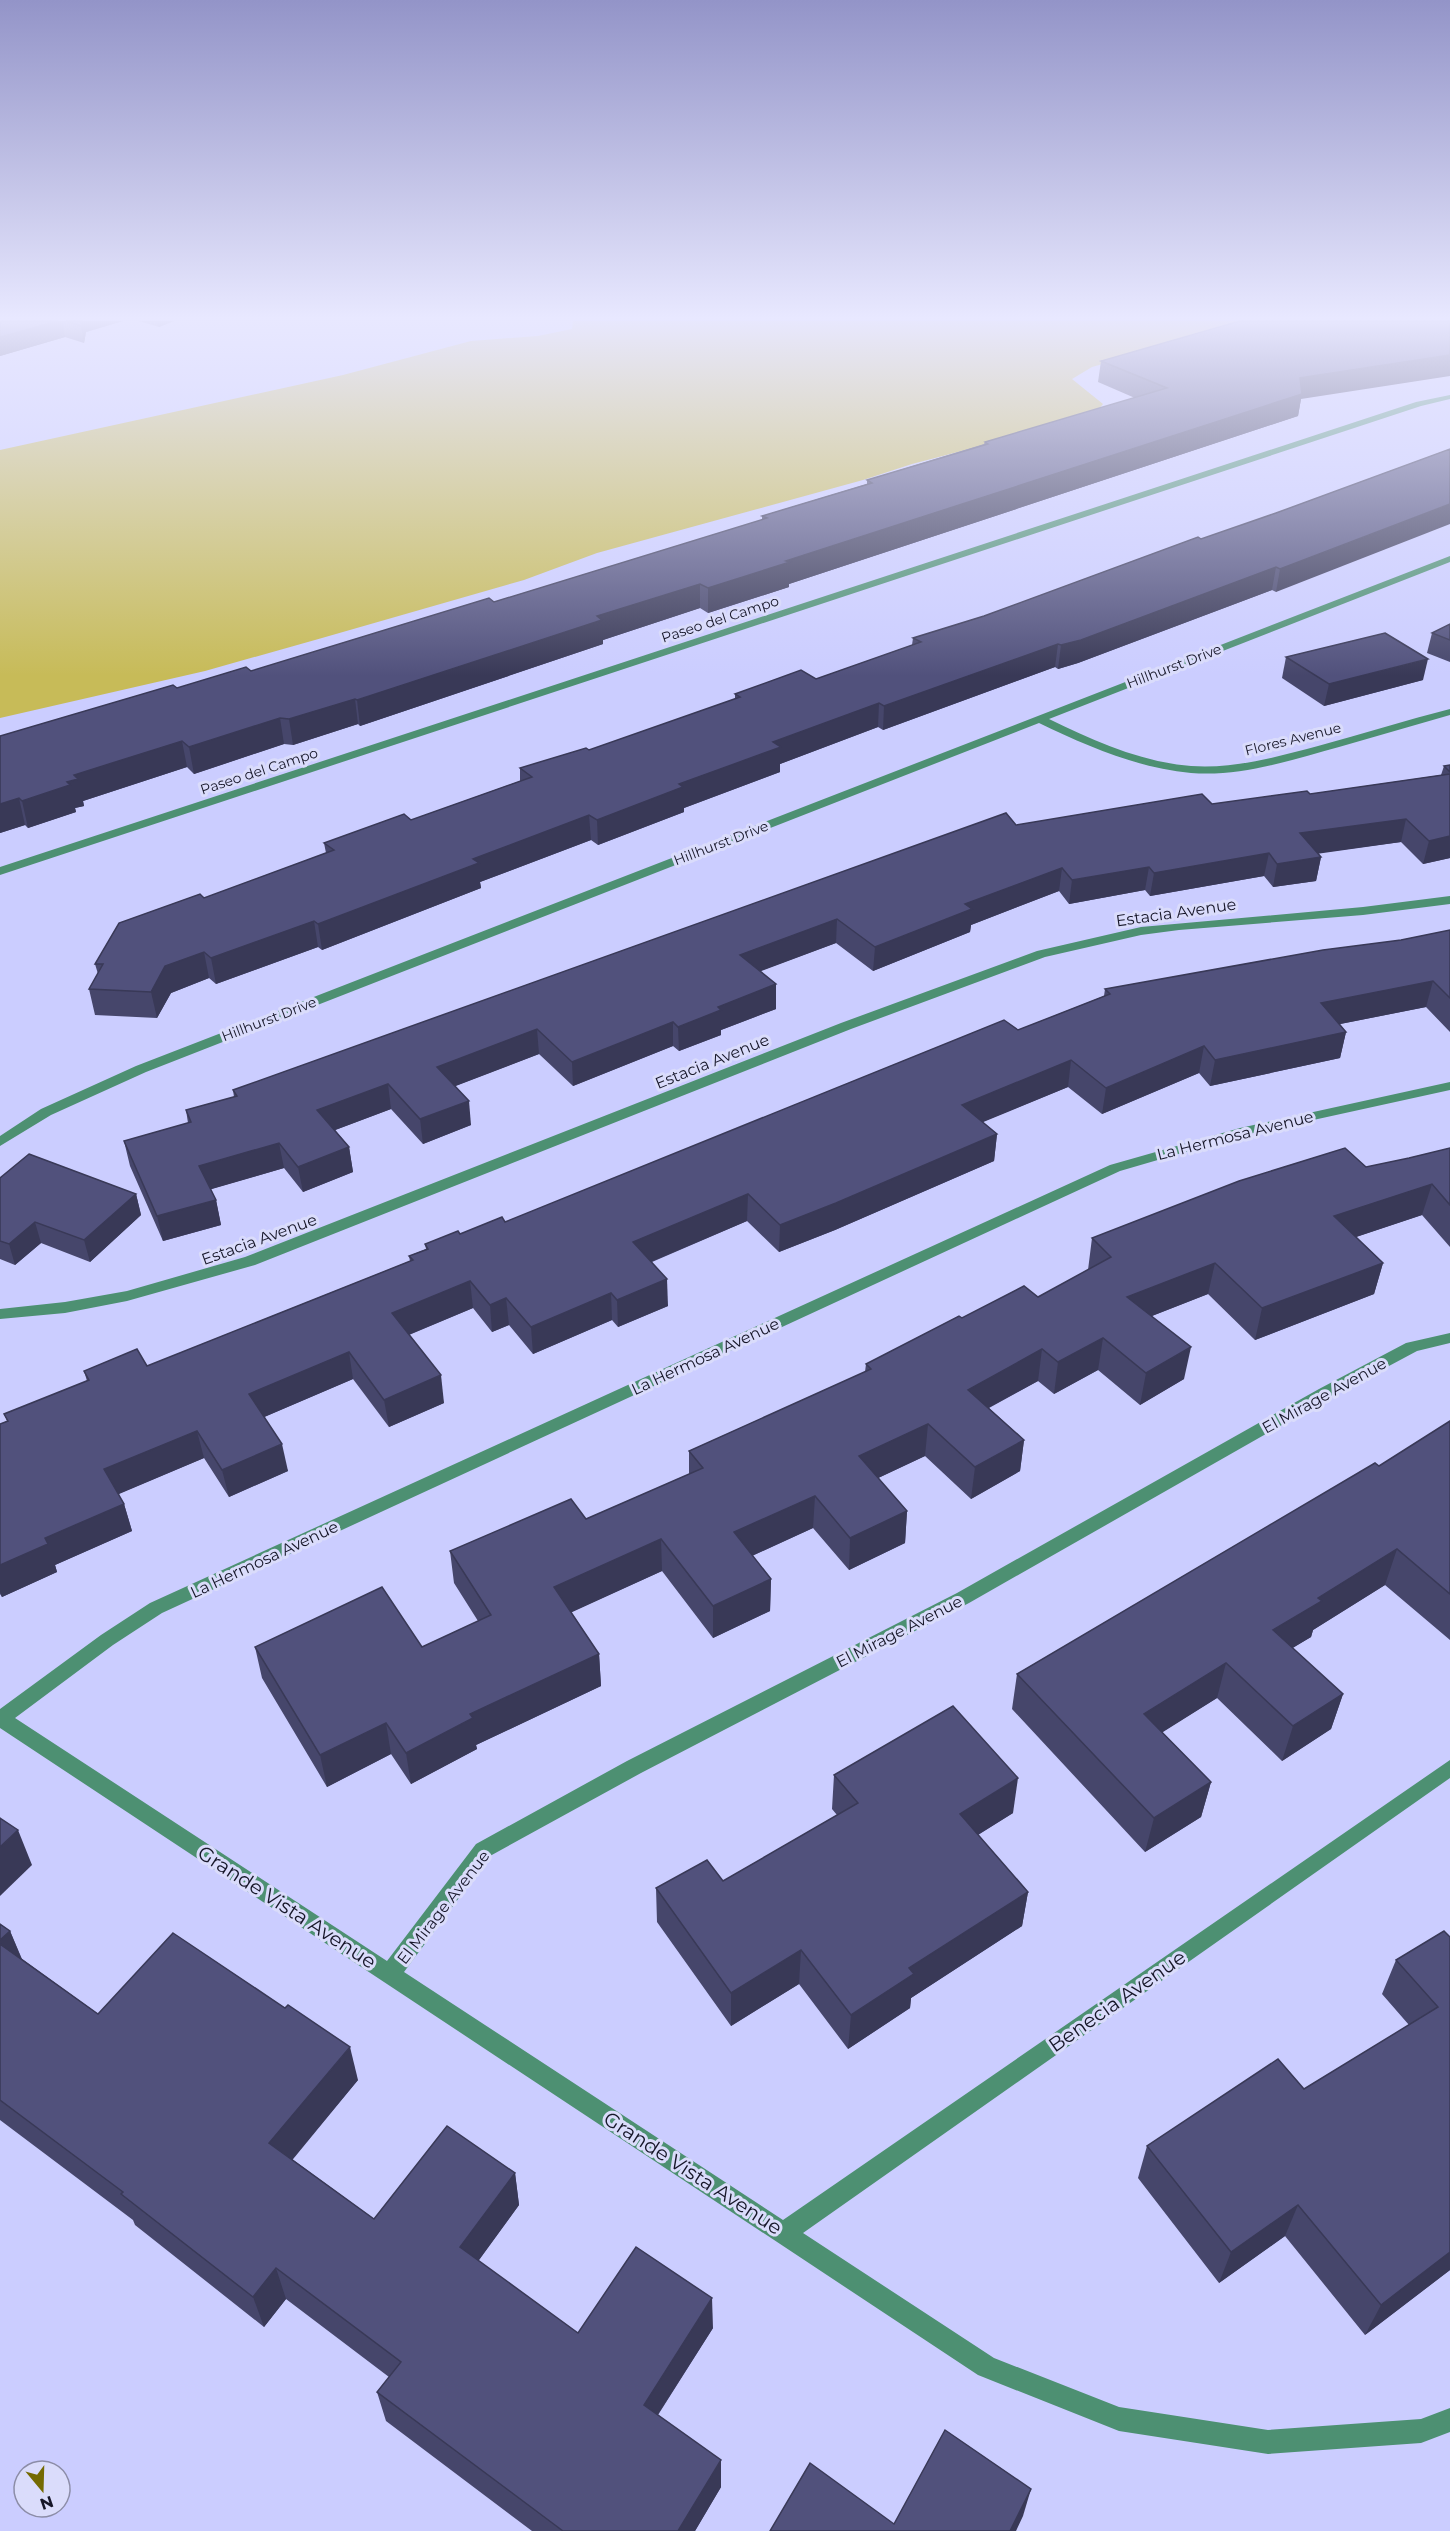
<svg xmlns="http://www.w3.org/2000/svg" width="1450" height="2531" viewBox="0 0 1450 2531" font-family="Montserrat,sans-serif">
  <style>
    .green { fill: #c7bb58 }
    .lines { fill: none; stroke-linecap: round; stroke-linejoin: round }
    .minor { fill: #4d9072; fill-rule: evenodd }
    .wall { fill: #46466b }
    .shaded-wall { fill: #393957 }
    .building { fill: #51517c; stroke: #393957; stroke-width: 1.5 }
    .labels { text-anchor: middle; stroke-width: 6; stroke-linejoin: round; paint-order: stroke }
    .far-street-label { font-size: 14px; fill: #161628; stroke: #dadcfb }
    .street-label { font-size: 16px; fill: #161628; stroke: #dadcfb }
    .near-street-label { font-size: 20px; fill: #161628; stroke: #dadcfb }
  </style>
  <rect width="100%" height="100%" fill="#cbcdff"/>
  <!-- green -->
  <path class="green" d="M573,321H1255L1092,367L1072,379L1103,404L1092,417L912,464L863,480L597,553L524,580L322,638L205,671L0,718V450L343,375L471,341L538,336L572,329Z"/>
  <g class="lines">
    <!-- minor -->
    <g class="minor">
      <path d="M1450,395V399L1421,406L0,875V867L1416,402Z"/>
      <path d="M1450,556V562L1049,719C1094,741 1141,762 1191,766C1235,769 1276,757 1318,746C1362,734 1406,720 1450,709V715C1413,726 1376,736 1339,747C1291,760 1242,777 1191,773C1137,768 1087,746 1039,723L146,1072L51,1115L0,1146V1136L41,1109L136,1066Z"/>
      <path d="M1450,896V904L1363,915L1179,930L1141,935L1045,957L851,1029L255,1265L127,1301L65,1313L0,1319V1309L65,1302L127,1291L245,1257L841,1023L1037,951L1141,927L1363,907Z"/>
      <path d="M1450,1082V1090L1240,1136L1120,1171L162,1613L113,1645L15,1718L387,1961L476,1844L627,1761L957,1593L1319,1389L1406,1343L1450,1333V1343L1417,1351L1331,1397L969,1603L641,1773L490,1856L404,1972L783,2220L1450,1760V1778L803,2233L994,2358L1119,2407L1268,2430L1421,2419L1450,2408V2432L1421,2443L1268,2454L1119,2431L978,2375L0,1728V1709L101,1635L150,1603L1110,1165L1240,1128Z"/>
    </g>
  </g>
  <!-- wall -->
  <g class="wall">
    <path d="M0,321H123L86,332L84,343L65,337L0,356Z"/>
    <path d="M139,321H174L159,327Z"/>
    <path d="M1101,361L1301,399L1298,416L789,584V587L708,613L700,608L603,640V644L360,726L358,724L293,745L284,744L194,774L187,767L83,801L84,806L75,808L76,812L28,828L25,825L0,833V736L177,688L251,671L494,602L762,520V516L867,484V480L984,444L985,442L1135,398L1098,382Z"/>
    <path d="M1450,449L1276,592L1272,590L1078,663L1058,669L1055,667L883,730L878,727L780,764V772L684,808V812L598,845L591,840L480,882L481,888L322,950L318,947L216,984L209,978L171,993L157,1018L95,1015L89,989L98,974L95,964L204,898L326,853L324,843L411,820L520,781V768L589,750L735,699V694L816,679L912,645L913,638L984,616L1276,513Z"/>
    <path d="M1450,624V662L1427,653L1432,633Z"/>
    <path d="M1286,657L1423,680L1324,706L1282,678Z"/>
    <path d="M1450,765V858L1423,864L1401,842L1318,853L1321,857L1316,881L1273,887L1264,876L1150,896L1145,890L1069,904L1059,891L971,925L970,932L873,971L836,943L760,971L776,1009L721,1030V1035L679,1051L673,1046L573,1086L539,1054L455,1086L471,1125L423,1144L391,1109L335,1130L349,1147L353,1172L303,1192L284,1168L211,1189L216,1200L221,1225L163,1241L130,1166L124,1141L188,1123L186,1110L234,1097L233,1090L1016,825L1212,804L1310,794L1441,775L1444,766Z"/>
    <path d="M1450,930V1032L1426,1007L1340,1024L1346,1032L1340,1058L1210,1086L1199,1073L1102,1114L1068,1087L982,1122L997,1134L994,1161L835,1230L779,1252L747,1221L652,1262L668,1306L618,1327L612,1320L533,1354L509,1325L492,1332L473,1308L409,1335L444,1403L389,1427L353,1379L264,1417L288,1471L229,1497L204,1458L118,1494L124,1504L132,1531L55,1565L57,1572L2,1597L0,1594V1424L7,1421L4,1414L87,1381L84,1371L147,1366L410,1261L409,1256L426,1249L425,1244L505,1222L1018,1030L1104,996L1105,989L1401,940Z"/>
    <path d="M1450,1148V1247L1422,1215L1356,1237L1383,1263L1374,1294L1255,1340L1208,1294L1152,1316L1184,1379L1140,1405L1098,1370L1054,1394L1038,1381L989,1408L1024,1440L1020,1471L971,1499L925,1456L878,1478L907,1511L905,1543L849,1570L813,1528L752,1556L771,1579L770,1611L713,1638L662,1571L571,1612L599,1654L601,1686L476,1745L477,1749L411,1784L391,1754L327,1787L262,1678L255,1647H422L478,1621L454,1583L450,1551L586,1519L689,1474V1451L865,1372L866,1364L962,1318L1038,1297L1088,1270L1092,1238L1366,1167L1409,1158Z"/>
    <path d="M0,1178L136,1194L141,1215L90,1262L41,1243L15,1265L0,1259Z"/>
    <path d="M1450,1421V1640L1385,1585L1313,1630L1311,1637L1292,1648L1343,1694L1331,1729L1282,1761L1217,1698L1162,1732L1211,1782L1201,1817L1145,1852L1012,1709L1017,1674L1379,1466Z"/>
    <path d="M834,1775L1013,1813L978,1835L1028,1892L1022,1926L911,1998L910,2008L848,2049L799,1984L731,2026L657,1922L656,1888L723,1881L837,1815L832,1809Z"/>
    <path d="M0,1924L10,1931L22,1959L98,2014L358,2080L292,2159L374,2219L515,2173L519,2205L478,2261L578,2333L713,2328L658,2415L721,2487L695,2531H532L386,2421L377,2392L389,2377L286,2299L264,2327L135,2225L133,2220L0,2120Z"/>
    <path d="M1444,1931L1450,2270L1365,2335L1285,2236L1219,2283L1138,2178L1147,2146L1304,2089L1409,2025L1382,1994L1396,1960Z"/>
  </g>
  <!-- shaded-wall -->
  <g class="shaded-wall">
    <path d="M58,321H62L65,337L0,356V337Z"/>
    <path d="M82,321H123L86,332L84,343L81,326Z"/>
    <path d="M158,321H174L159,327Z"/>
    <path d="M1450,355V376L1301,399L1298,416L789,584V587L708,613V588L1300,378Z"/>
    <path d="M1450,504V524L1276,592L1280,569Z"/>
    <path d="M1276,567L1272,590L1078,663L1058,669L1061,645Z"/>
    <path d="M700,584V608L603,640V644L360,726L357,700L597,616Z"/>
    <path d="M1058,644L1055,667L883,730L884,706Z"/>
    <path d="M1428,659L1423,680L1324,706L1329,684Z"/>
    <path d="M355,699L358,724L293,745L289,719Z"/>
    <path d="M879,703L878,727L780,764V772L684,808V812L598,845L597,820L773,742Z"/>
    <path d="M280,718L284,744L194,774L189,747Z"/>
    <path d="M182,741L187,767L83,801L84,806L75,808L76,812L28,828L22,801L74,775Z"/>
    <path d="M19,798L25,825L0,833V804Z"/>
    <path d="M589,815L591,840L480,882L481,888L322,950L318,924L473,859Z"/>
    <path d="M1406,819L1401,842L1295,857L1300,833Z"/>
    <path d="M1450,836V858L1423,864L1429,841Z"/>
    <path d="M1269,853L1264,876L1150,896L1154,873Z"/>
    <path d="M1321,857L1316,881L1273,887L1277,864Z"/>
    <path d="M1149,867L1145,890L1069,904L1072,880Z"/>
    <path d="M1062,868L1059,891L971,925L970,932L873,971L875,947L965,904Z"/>
    <path d="M837,919L836,943L740,979V955Z"/>
    <path d="M314,921L318,947L216,984L211,958Z"/>
    <path d="M204,952L209,978L171,993L157,1018L151,992L165,966Z"/>
    <path d="M1433,981L1426,1007L1315,1029L1321,1003Z"/>
    <path d="M776,984V1009L721,1030V1035L679,1051L678,1027L718,1007Z"/>
    <path d="M673,1022V1046L573,1086L572,1062Z"/>
    <path d="M537,1029L539,1054L440,1092L437,1067Z"/>
    <path d="M1346,1032L1340,1058L1210,1086L1215,1060Z"/>
    <path d="M1204,1046L1199,1073L1102,1114L1106,1088Z"/>
    <path d="M1071,1060L1068,1087L959,1132L962,1105Z"/>
    <path d="M388,1084L391,1109L322,1135L317,1110Z"/>
    <path d="M469,1101L471,1125L423,1144L420,1119Z"/>
    <path d="M997,1134L994,1161L835,1230L779,1252L780,1225Z"/>
    <path d="M279,1143L284,1168L205,1191L199,1166Z"/>
    <path d="M349,1147L353,1172L303,1192L298,1167Z"/>
    <path d="M1432,1184L1422,1215L1326,1247L1334,1216Z"/>
    <path d="M136,1194L141,1215L90,1262L84,1240Z"/>
    <path d="M748,1194L747,1221L634,1269L633,1242Z"/>
    <path d="M216,1200L221,1225L163,1241L157,1216Z"/>
    <path d="M35,1222L41,1243L15,1265L9,1244Z"/>
    <path d="M1215,1263L1208,1294L1121,1328L1127,1297Z"/>
    <path d="M1383,1263L1374,1294L1255,1340L1262,1308Z"/>
    <path d="M667,1279L668,1306L618,1327L617,1300Z"/>
    <path d="M470,1281L473,1308L396,1340L392,1313Z"/>
    <path d="M611,1293L612,1320L533,1354L531,1327Z"/>
    <path d="M506,1298L509,1325L492,1332L490,1305Z"/>
    <path d="M1103,1338L1098,1370L1054,1394L1058,1362Z"/>
    <path d="M1191,1347L1184,1379L1140,1405L1146,1373Z"/>
    <path d="M1042,1349L1038,1381L964,1421L968,1390Z"/>
    <path d="M349,1352L353,1379L255,1421L249,1394Z"/>
    <path d="M441,1375L444,1403L389,1427L384,1400Z"/>
    <path d="M928,1424L925,1456L857,1488L859,1456Z"/>
    <path d="M197,1431L204,1458L112,1497L104,1469Z"/>
    <path d="M1024,1440L1020,1471L971,1499L975,1467Z"/>
    <path d="M282,1444L288,1471L229,1497L222,1470Z"/>
    <path d="M815,1496L813,1528L734,1564V1532Z"/>
    <path d="M124,1504L132,1531L55,1565L57,1572L2,1597L0,1592V1565L45,1538Z"/>
    <path d="M907,1511L905,1543L849,1570L850,1538Z"/>
    <path d="M661,1539L662,1571L557,1619L554,1587Z"/>
    <path d="M1397,1549L1385,1585L1313,1630L1311,1637L1263,1666L1273,1630L1318,1598Z"/>
    <path d="M771,1579L770,1611L713,1638V1606Z"/>
    <path d="M599,1654L601,1686L476,1745L477,1749L411,1784L406,1753L470,1714Z"/>
    <path d="M1226,1663L1217,1698L1136,1749L1144,1714Z"/>
    <path d="M1343,1694L1331,1729L1282,1761L1293,1726Z"/>
    <path d="M386,1723L391,1754L327,1787L320,1755Z"/>
    <path d="M1018,1778L1013,1813L955,1849L960,1814Z"/>
    <path d="M1211,1782L1201,1817L1145,1852L1154,1818Z"/>
    <path d="M18,1830L32,1865L0,1896V1847Z"/>
    <path d="M1028,1892L1022,1926L911,1998L910,2008L848,2049L851,2015L909,1968Z"/>
    <path d="M10,1931L24,1965L0,1947V1940Z"/>
    <path d="M801,1950L799,1984L731,2026V1993Z"/>
    <path d="M350,2047L358,2080L280,2175L269,2143Z"/>
    <path d="M515,2173L519,2205L466,2278L460,2247Z"/>
    <path d="M1298,2205L1285,2236L1219,2283L1231,2252Z"/>
    <path d="M1450,2252V2270L1365,2335L1381,2305Z"/>
    <path d="M276,2268L286,2299L264,2327L253,2297Z"/>
    <path d="M712,2298L713,2328L646,2433L644,2405Z"/>
    <path d="M721,2460V2487L695,2531H678Z"/>
    <path d="M1031,2489L1023,2516L1016,2531H1010Z"/>
  </g>
  <!-- building -->
  <g class="building">
    <path d="M0,321H58L0,337Z"/>
    <path d="M66,321H82L81,326Z"/>
    <path d="M1240,321H1450V355L1300,378L1302,394L786,561L790,562L708,588L700,584L597,616L602,620L357,700L355,699L289,719L280,718L189,747L182,741L74,775L78,779L67,782L70,785L22,801L19,798L0,804V736L173,685L177,688L246,667L251,671L489,598L494,602L767,518L762,516L872,483L867,480L988,444L985,442L1167,388L1101,361Z"/>
    <path d="M1450,449V504L1280,569L1276,567L1081,640L1061,645L1058,644L884,706L879,703L773,742L781,747L679,784L683,787L597,820L589,815L473,859L479,863L318,924L314,921L211,958L204,952L165,966L151,992L89,989L103,964H95L119,923L200,894L204,898L334,850L324,843L404,814L411,820L532,777L520,768L586,748L589,750L740,697L735,694L801,670L816,679L921,642L913,638L984,616L1198,537L1201,539L1276,513Z"/>
    <path d="M1450,624V640L1432,633Z"/>
    <path d="M1385,633L1428,659L1329,684L1286,657Z"/>
    <path d="M1450,765V772L1444,766Z"/>
    <path d="M1450,774V836L1429,841L1406,819L1300,833L1321,857L1277,864L1269,853L1154,873L1149,867L1072,880L1062,868L965,904L972,909L875,947L837,919L740,955L776,984L718,1007L721,1010L678,1027L673,1022L572,1062L537,1029L437,1067L469,1101L420,1119L388,1084L317,1110L349,1147L298,1167L279,1143L199,1166L216,1200L157,1216L124,1141L191,1122L186,1110L237,1096L233,1090L1006,813L1016,825L1202,794L1212,804L1307,791L1310,794Z"/>
    <path d="M1450,930V998L1433,981L1321,1003L1346,1032L1215,1060L1204,1046L1106,1088L1071,1060L962,1105L997,1134L836,1203L780,1225L748,1194L633,1242L667,1279L617,1300L611,1293L531,1327L506,1298L490,1305L470,1281L392,1313L441,1375L384,1400L349,1352L249,1394L282,1444L222,1470L197,1431L104,1469L124,1504L45,1538L48,1544L0,1565V1424L8,1421L4,1414L89,1380L84,1371L137,1349L147,1366L413,1260L409,1256L428,1249L425,1244L458,1231L460,1234L502,1217L505,1222L1004,1020L1018,1030L1110,994L1105,989L1323,950L1401,940Z"/>
    <path d="M1345,1148L1366,1167L1409,1158L1450,1148V1205L1432,1184L1334,1216L1383,1263L1262,1308L1215,1263L1127,1297L1191,1347L1146,1373L1103,1338L1058,1362L1042,1349L968,1390L1024,1440L975,1467L928,1424L859,1456L907,1511L850,1538L815,1496L734,1532L771,1579L713,1606L661,1539L554,1587L599,1654L470,1714L473,1718L406,1753L386,1723L320,1755L255,1647L382,1587L422,1647L491,1615L450,1551L571,1499L586,1519L703,1468L689,1451L871,1369L866,1364L959,1316L962,1318L1024,1286L1038,1297L1111,1257L1092,1238L1239,1181Z"/>
    <path d="M29,1154L136,1194L84,1240L35,1222L9,1244L0,1241V1178Z"/>
    <path d="M1450,1421V1594L1397,1549L1318,1598L1322,1601L1273,1630L1343,1694L1293,1726L1226,1663L1144,1714L1211,1782L1154,1818L1017,1674L1375,1463L1379,1466Z"/>
    <path d="M953,1706L1018,1778L960,1814L1028,1892L909,1968L914,1974L851,2015L801,1950L731,1993L656,1888L707,1860L723,1881L858,1803L834,1775Z"/>
    <path d="M0,1818L18,1830L0,1847Z"/>
    <path d="M0,1924L10,1931L0,1940Z"/>
    <path d="M1444,1931L1450,1937V2252L1381,2305L1298,2205L1231,2252L1147,2146L1278,2059L1304,2089L1438,2007L1396,1960Z"/>
    <path d="M173,1933L285,2008L288,2005L350,2047L269,2143L374,2219L447,2126L515,2173L460,2247L578,2333L636,2247L712,2298L644,2405L721,2460L678,2531H563L377,2392L401,2362L276,2268L253,2297L121,2194L123,2192L0,2100V1944L98,2014Z"/>
    <path d="M945,2430L1031,2489L1010,2531H770L810,2463L894,2524Z"/>
  </g>
  <!-- sky -->
  <linearGradient id="sky" x2="0" y2="1"><stop stop-color="#9394c8"/><stop offset="0.47" stop-color="#e8e8ff"/><stop offset="1" stop-color="#e8e8ff" stop-opacity="0"/></linearGradient>
  <rect width="1450" height="676" fill="url(#sky)"/>
  <g class="labels">
    <!-- far-street labels -->
    <g class="far-street-label">
      <text transform="translate(720 619) rotate(-18)" y="5">Paseo del Campo</text>
      <text transform="translate(1174 666) rotate(-21)" y="5">Hillhurst Drive</text>
      <text transform="translate(1293 739) rotate(-14)" y="5">Flores Avenue</text>
      <text transform="translate(259 771) rotate(-18)" y="5">Paseo del Campo</text>
      <text transform="translate(721 843) rotate(-21)" y="5">Hillhurst Drive</text>
      <text transform="translate(269 1019) rotate(-21)" y="5">Hillhurst Drive</text>
    </g>
    <!-- street labels -->
    <g class="street-label">
      <text transform="translate(1176 912) rotate(-8)" y="6">Estacia Avenue</text>
      <text transform="translate(712 1061) rotate(-22)" y="6">Estacia Avenue</text>
      <text transform="translate(1235 1135) rotate(-14)" y="6">La Hermosa Avenue</text>
      <text transform="translate(259 1239) rotate(-20)" y="6">Estacia Avenue</text>
      <text transform="translate(705 1356) rotate(-25)" y="6">La Hermosa Avenue</text>
      <text transform="translate(1324 1395) rotate(-29)" y="6">El Mirage Avenue</text>
      <text transform="translate(264 1559) rotate(-25)" y="6">La Hermosa Avenue</text>
      <text transform="translate(899 1631) rotate(-27)" y="6">El Mirage Avenue</text>
      <text transform="translate(443 1907) rotate(-52)" y="6">El Mirage Avenue</text>
    </g>
    <!-- near-street labels -->
    <g class="near-street-label">
      <text transform="translate(287 1907) rotate(33)" y="7">Grande Vista Avenue</text>
      <text transform="translate(1117 2001) rotate(-35)" y="7">Benecia Avenue</text>
      <text transform="translate(693 2173) rotate(33)" y="7">Grande Vista Avenue</text>
    </g>
  </g>
  <!-- north arrow -->
  <g transform="translate(42 2489) rotate(161)"><circle r="28" fill="#dadcfb" stroke="#8c8da7" stroke-width="1.5"/>
  <path d="M0-4.5L10 22L0 15L-10 22Z" fill="#746a02"/>
  <text y="-9" font-size="16" font-weight="bold" text-anchor="middle" fill="#161628">N</text>
  </g>
</svg>
